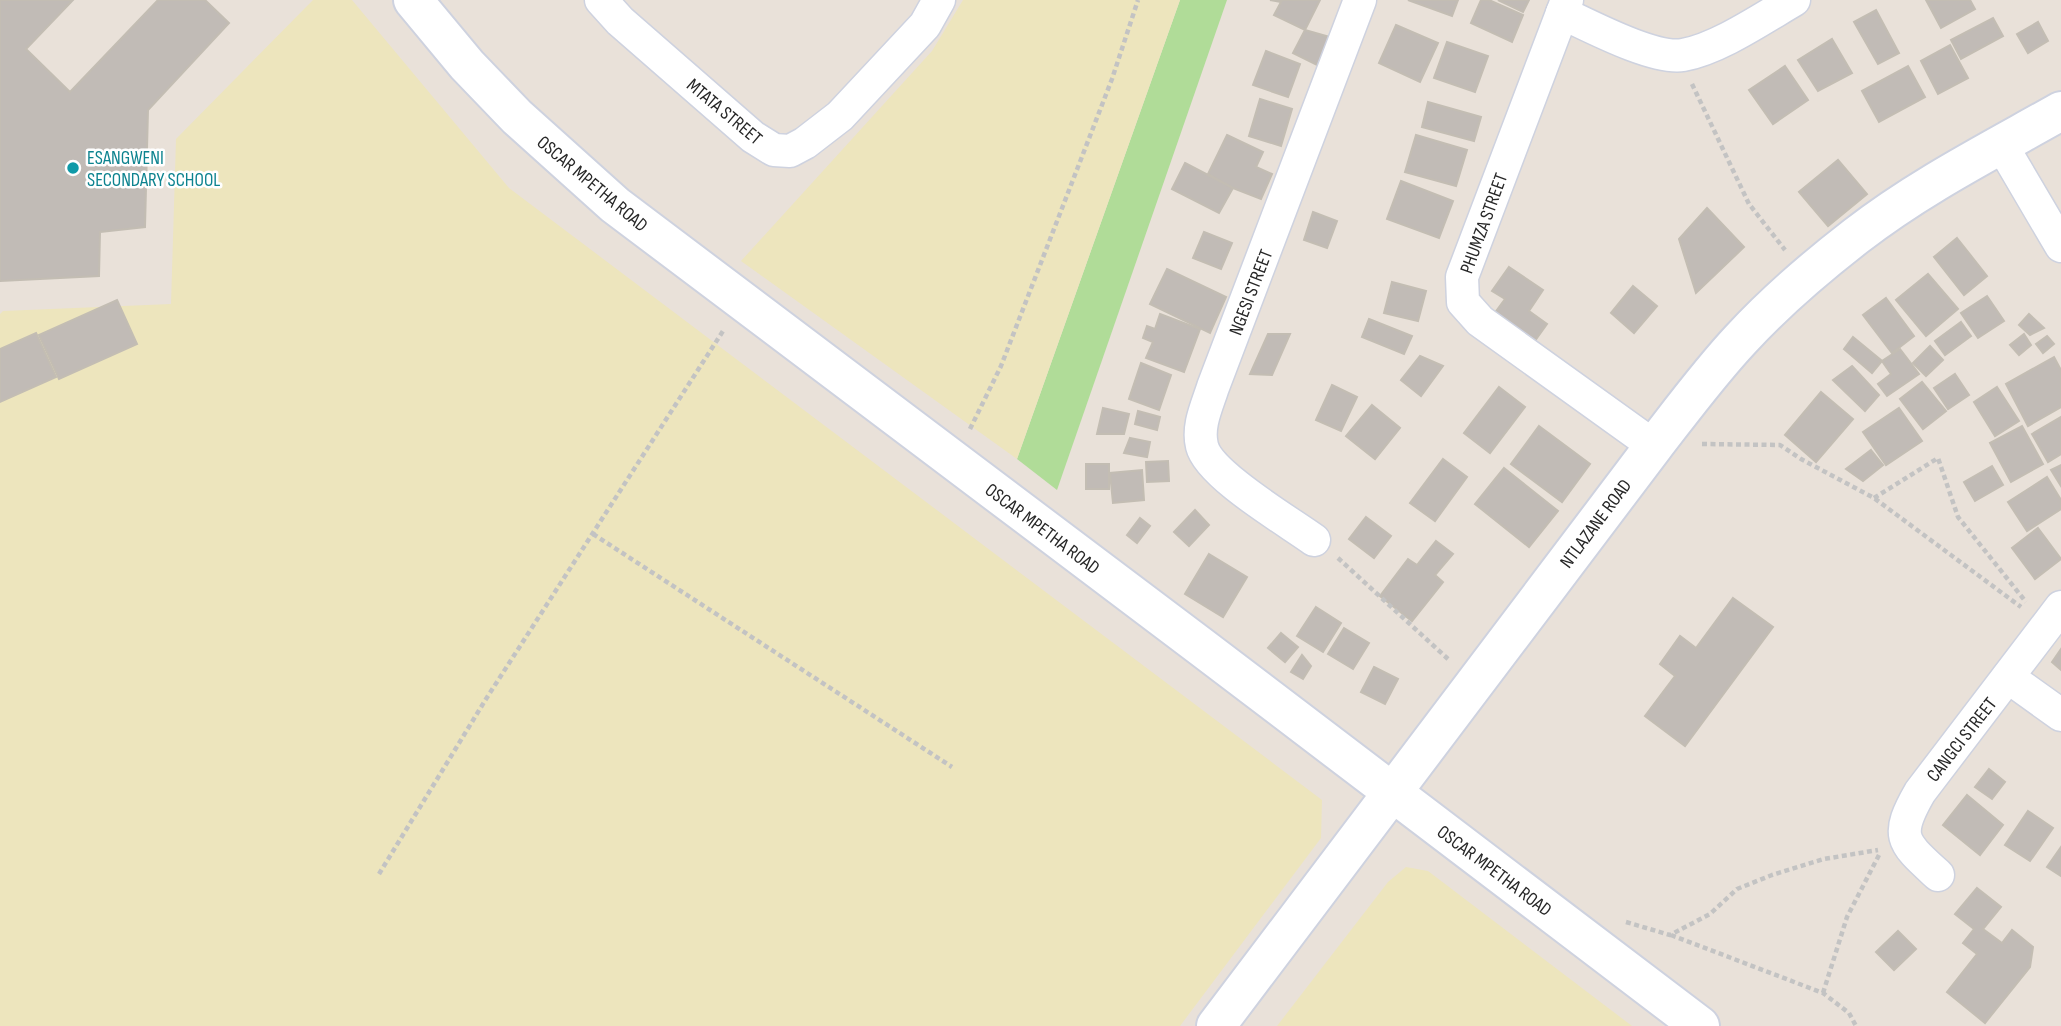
<svg xmlns="http://www.w3.org/2000/svg" width="2061" height="1026" viewBox="0 0 2061 1026" font-family="'Sofia Sans Condensed',sans-serif">
  <style>
    .green { fill: #b0dc98 }
    .sand { fill: #ede5bd }
    .building { fill: #c1bbb6; stroke: #c3bdb3; stroke-width: 2 }
    .lines { fill: none; stroke-linecap: round; stroke-linejoin: round }
    .minor-casing { stroke: #ced2df; stroke-width: 35 }
    .tertiary-casing { stroke: #ced2df; stroke-width: 42 }
    .path { stroke: #c3c3c3; stroke-width: 4.5; stroke-dasharray: 5 3.5; stroke-linecap: butt }
    .minor { stroke: #fff; stroke-width: 32 }
    .tertiary { stroke: #fff; stroke-width: 38 }
    .culture-dot { fill: #0f9aa8; stroke: #fff; stroke-width: 2.5 }
    .labels { text-anchor: middle; stroke-width: 5; stroke-linejoin: round; paint-order: stroke }
    .street-label { font-size: 19px; fill: #272727; stroke: #fff }
    .culture-label { font-size: 19px; fill: #0d838f; stroke: #fff; text-anchor: start }
  </style>
  <rect width="100%" height="100%" fill="#e9e1d9"/>
  <!-- green -->
  <path class="green" d="M1180,0H1227L1057,490L1017,459Z"/>
  <!-- sand -->
  <g class="sand">
    <path d="M313,0H352L509,188L1322,800L1321,838L1180,1026H0V314L3,311L171,304L176,139Z"/>
    <path d="M963,0H1180L1017,459L741,261L932,51Z"/>
    <path d="M1406,867L1428,871L1632,1026H1277L1388,882Z"/>
  </g>
  <!-- building -->
  <g class="building">
    <path d="M0,0H73L26,49L70,92L158,0H205L229,23L148,110L145,227L100,232L99,276L0,281Z"/>
    <path d="M1270,0H1320L1305,30L1274,15L1281,2Z"/>
    <path d="M1408,0H1458L1452,16Z"/>
    <path d="M1481,0H1489L1523,15L1512,42L1471,23Z"/>
    <path d="M1498,0H1529L1523,12Z"/>
    <path d="M1926,0H1970L1975,9L1941,28Z"/>
    <path d="M1876,10L1899,53L1878,64L1854,22Z"/>
    <path d="M1993,18L2003,36L1961,59L1951,40Z"/>
    <path d="M2038,22L2048,41L2028,53L2017,34Z"/>
    <path d="M1396,25L1438,43L1420,82L1379,63Z"/>
    <path d="M1305,30L1333,38L1321,67L1293,53Z"/>
    <path d="M1832,39L1852,73L1818,91L1798,60Z"/>
    <path d="M1447,42L1488,56L1475,92L1434,78Z"/>
    <path d="M1950,45L1968,78L1938,94L1921,61Z"/>
    <path d="M1266,51L1300,64L1288,97L1253,85Z"/>
    <path d="M1785,66L1808,100L1773,124L1749,90Z"/>
    <path d="M1908,66L1925,97L1879,122L1862,91Z"/>
    <path d="M1260,99L1292,109L1281,146L1249,136Z"/>
    <path d="M1428,102L1481,117L1474,141L1422,127Z"/>
    <path d="M1227,135L1263,152L1256,167L1272,174L1261,199L1233,188L1208,174Z"/>
    <path d="M1416,135L1467,150L1456,186L1405,172Z"/>
    <path d="M1838,160L1867,194L1828,226L1799,192Z"/>
    <path d="M1185,163L1233,188L1219,213L1172,189Z"/>
    <path d="M1401,181L1453,201L1439,238L1387,219Z"/>
    <path d="M1707,208L1744,247L1696,293L1679,239Z"/>
    <path d="M1313,212L1337,221L1327,248L1304,240Z"/>
    <path d="M1204,232L1232,243L1221,269L1193,258Z"/>
    <path d="M1957,238L1987,276L1964,295L1934,257Z"/>
    <path d="M1509,267L1543,290L1529,311L1547,324L1534,342L1494,314L1505,299L1492,291Z"/>
    <path d="M1167,269L1226,297L1210,333L1150,304Z"/>
    <path d="M1928,274L1958,309L1926,336L1896,300Z"/>
    <path d="M1392,282L1426,291L1418,321L1384,313Z"/>
    <path d="M1633,286L1657,306L1634,333L1611,313Z"/>
    <path d="M1987,296L2004,321L1978,338L1961,313Z"/>
    <path d="M1886,298L1914,336L1892,353L1863,315Z"/>
    <path d="M117,300L137,344L59,379L39,335Z"/>
    <path d="M1160,314L1200,329L1184,372L1146,358L1153,342L1143,338L1147,326L1155,329Z"/>
    <path d="M2029,314L2044,328L2030,335L2019,325Z"/>
    <path d="M1369,319L1412,336L1404,354L1362,337Z"/>
    <path d="M1961,322L1971,336L1945,355L1935,341Z"/>
    <path d="M36,333L56,377L0,402V349Z"/>
    <path d="M1268,334H1290L1272,375L1250,374Z"/>
    <path d="M2024,334L2031,345L2019,355L2010,345Z"/>
    <path d="M2047,336L2054,344L2043,353L2036,344Z"/>
    <path d="M1853,337L1882,361L1872,373L1844,349Z"/>
    <path d="M1930,346L1943,360L1926,376L1913,363Z"/>
    <path d="M1900,349L1919,374L1887,396L1878,384L1891,374L1882,361Z"/>
    <path d="M1420,356L1443,366L1421,396L1401,380Z"/>
    <path d="M2054,357L2061,370V407L2028,426L2006,384Z"/>
    <path d="M1141,363L1171,375L1159,410L1129,399Z"/>
    <path d="M1852,366L1879,395L1865,411L1833,380Z"/>
    <path d="M1955,374L1969,395L1948,409L1934,388Z"/>
    <path d="M1922,382L1946,411L1923,429L1900,399Z"/>
    <path d="M1332,385L1357,397L1341,431L1316,420Z"/>
    <path d="M1499,387L1525,407L1490,453L1464,433Z"/>
    <path d="M1997,387L2019,421L1995,436L1974,402Z"/>
    <path d="M1821,392L1853,419L1816,462L1785,435Z"/>
    <path d="M1372,405L1400,428L1375,459L1346,436Z"/>
    <path d="M1103,408L1129,414L1124,434H1097Z"/>
    <path d="M1899,408L1922,441L1886,465L1863,432Z"/>
    <path d="M1138,411L1160,417L1157,430L1135,424Z"/>
    <path d="M2061,417V454L2048,462L2032,434Z"/>
    <path d="M1539,426L1590,464L1562,502L1511,464Z"/>
    <path d="M2022,426L2043,464L2011,482L1990,443Z"/>
    <path d="M1130,438L1150,442L1147,457L1124,453Z"/>
    <path d="M1871,450L1883,465L1863,481L1846,469Z"/>
    <path d="M1443,459L1467,477L1435,521L1410,503Z"/>
    <path d="M1168,461L1169,481L1147,482L1146,462Z"/>
    <rect x="1086" y="464" width="23" height="25"/>
    <path d="M2061,465V486L2051,470Z"/>
    <path d="M1992,466L2003,485L1975,501L1964,482Z"/>
    <path d="M1504,468L1558,511L1529,547L1475,504Z"/>
    <path d="M1142,470L1144,500L1113,503L1110,473Z"/>
    <path d="M2047,477L2061,500V509L2027,531L2008,502Z"/>
    <path d="M1195,510L1209,525L1189,546L1174,532Z"/>
    <path d="M1366,517L1391,536L1374,558L1349,539Z"/>
    <path d="M1140,518L1150,526L1137,543L1127,535Z"/>
    <path d="M2038,528L2061,559L2035,579L2012,548Z"/>
    <path d="M1436,541L1453,554L1435,575L1443,582L1412,621L1380,596L1408,559L1417,565Z"/>
    <path d="M1209,554L1247,577L1223,617L1185,594Z"/>
    <path d="M1733,598L1773,627L1685,746L1645,716L1675,676L1660,664L1680,636L1696,648Z"/>
    <path d="M1316,607L1341,623L1323,652L1297,636Z"/>
    <path d="M1344,628L1369,643L1353,669L1328,654Z"/>
    <path d="M1281,633L1298,647L1285,662L1268,648Z"/>
    <path d="M2061,649V670L2052,662Z"/>
    <path d="M1302,655L1311,666L1303,679L1291,672Z"/>
    <path d="M1374,667L1398,679L1385,704L1361,692Z"/>
    <path d="M1989,769L2005,782L1992,799L1975,787Z"/>
    <path d="M1967,795L2003,825L1980,855L1943,825Z"/>
    <path d="M2028,811L2053,828L2030,861L2005,845Z"/>
    <path d="M2061,847V876L2047,867Z"/>
    <path d="M1977,888L2001,907L1983,929L2002,943L2012,930L2033,947L2030,967L1985,1023L1947,992L1977,954L1963,943L1974,929L1955,914Z"/>
    <path d="M1898,931L1916,949L1894,970L1876,952Z"/>
  </g>
  <g class="lines">
    <defs>
      <g id="minor">
        <path d="M601,0L620,21L753,137L774,150L790,151L805,143L840,116L925,25L939,0"/>
        <path d="M1567,0L1462,277L1463,302L1480,321L1654,446"/>
        <path d="M1562,13C1590,26 1654,60 1683,55C1718,49 1763,18 1794,0"/>
        <path d="M2001,144L2061,246"/>
        <path d="M1314,540C1288,521 1209,475 1202,446C1197,426 1207,406 1213,387L1360,0"/>
        <path d="M2008,677L2061,715"/>
        <path d="M1938,875C1902,842 1894,837 1920,792L2061,607"/>
      </g>
      <g id="tertiary">
        <path d="M413,0L467,65L517,117L615,205L1200,646L1700,1026"/>
        <path d="M1216,1026L1654,446C1682,410 1710,372 1741,339C1776,301 1816,267 1856,236C1919,187 1992,150 2061,111"/>
      </g>
    </defs>
    <!-- minor casing -->
    <use href="#minor" class="minor-casing"/>
    <!-- tertiary casing -->
    <use href="#tertiary" class="tertiary-casing"/>
    <!-- path -->
    <g class="path">
      <path d="M1692,84L1749,204L1785,250"/>
      <path d="M970,429L1001,366L1112,79L1138,0"/>
      <path d="M1702,444L1780,445L1801,459L1874,498L2021,607"/>
      <path d="M1874,498L1938,458L1958,517L2026,602"/>
      <path d="M593,534L952,767"/>
      <path d="M1338,558L1448,659"/>
      <path d="M379,874L486,699L723,331"/>
      <path d="M1626,922L1670,935L1710,914L1737,889L1772,875L1824,859L1878,850"/>
      <path d="M1671,935L1823,993L1849,1013L1856,1026"/>
      <path d="M1823,993L1847,917L1879,855"/>
    </g>
    <!-- minor -->
    <use href="#minor" class="minor"/>
    <!-- tertiary -->
    <use href="#tertiary" class="tertiary"/>
  </g>
  <!-- markers -->
  <circle class="culture-dot" cx="73" cy="168" r="7"/>
  <g class="labels">
    <!-- street labels -->
    <g class="street-label">
      <text transform="translate(725 111) rotate(40)" y="7">MTATA STREET</text>
      <text transform="translate(593 183) rotate(40)" y="7">OSCAR MPETHA ROAD</text>
      <text transform="translate(1483 223) rotate(-70)" y="7">PHUMZA STREET</text>
      <text transform="translate(1250 292) rotate(-69)" y="7">NGESI STREET</text>
      <text transform="translate(1595 523) rotate(-53)" y="7">NTLAZANE ROAD</text>
      <text transform="translate(1043 528) rotate(37)" y="7">OSCAR MPETHA ROAD</text>
      <text transform="translate(1961 739) rotate(-52)" y="7">CANGCI STREET</text>
      <text transform="translate(1495 870) rotate(37)" y="7">OSCAR MPETHA ROAD</text>
    </g>
    <!-- culture labels -->
    <g class="culture-label">
      <text x="87" y="164">ESANGWENI<tspan x="87" dy="22">SECONDARY SCHOOL</tspan></text>
    </g>
  </g>
</svg>
